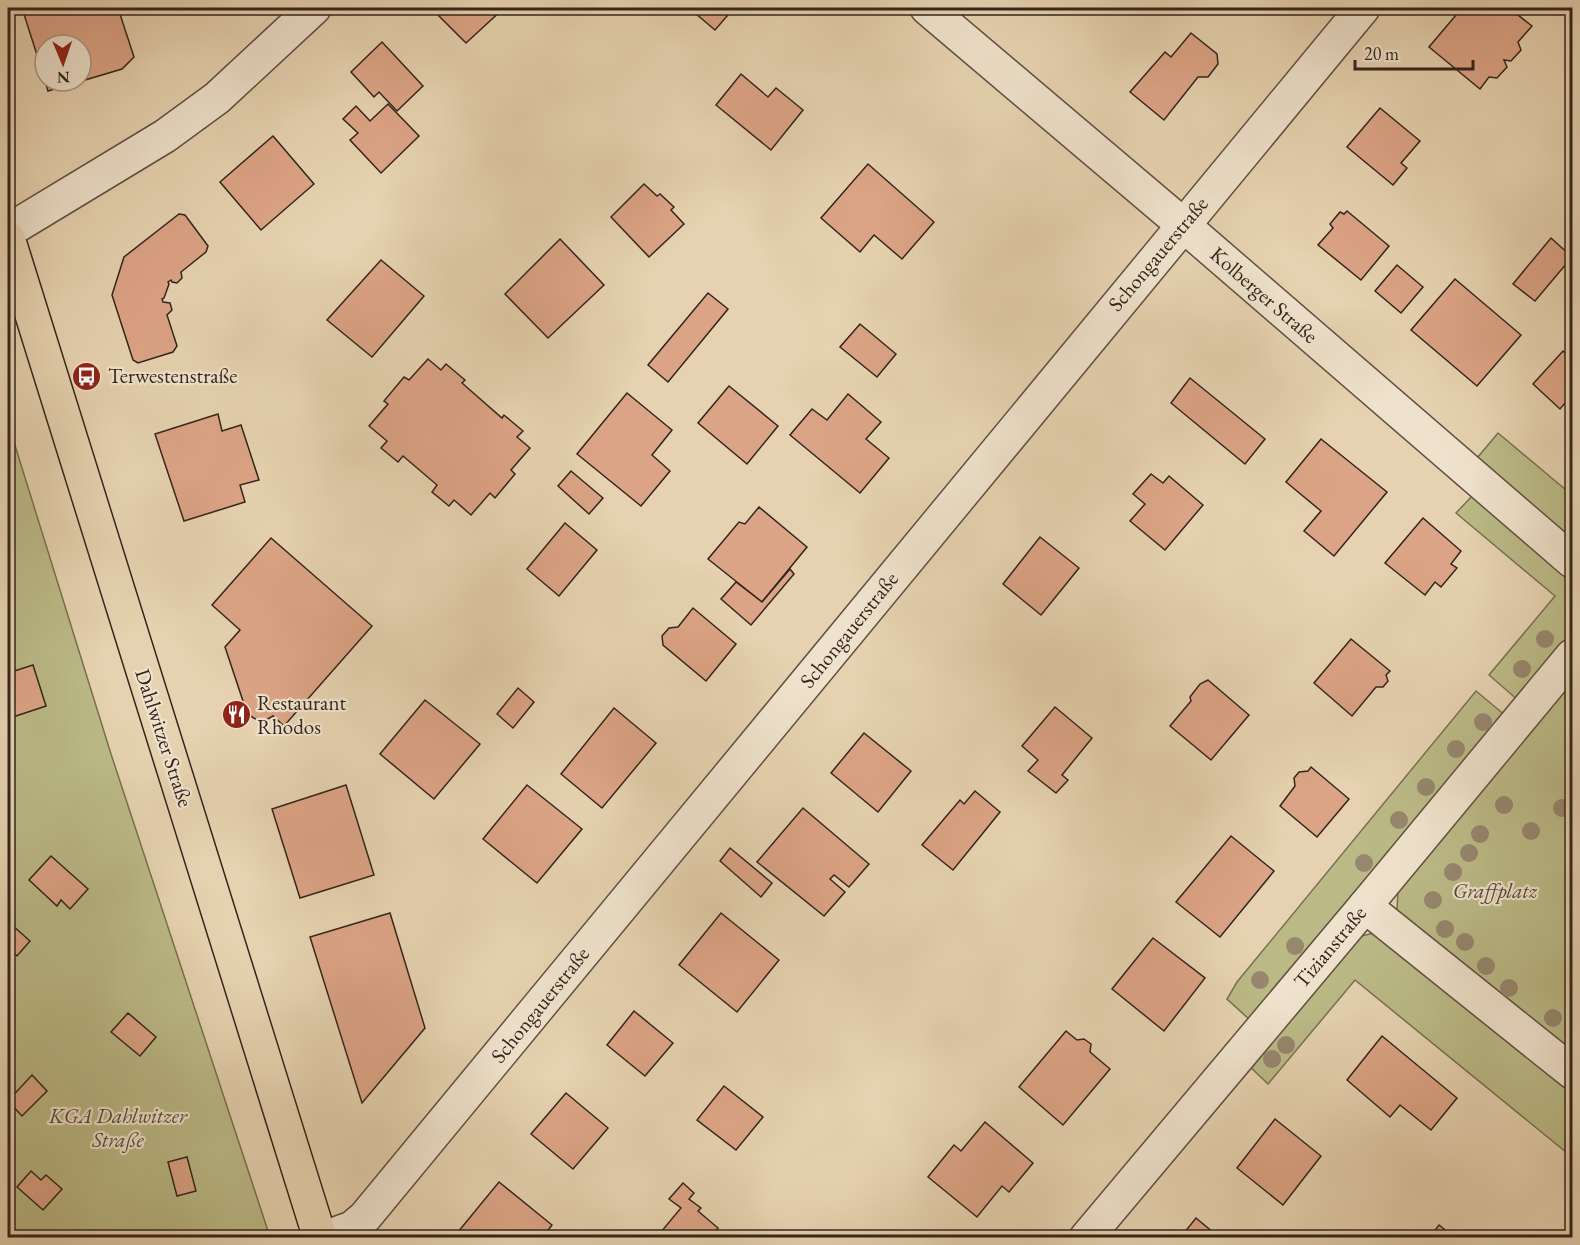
<svg xmlns="http://www.w3.org/2000/svg" width="1580" height="1245" viewBox="0 0 1580 1245" font-family="'EB Garamond',serif">
  <style>
    .green { fill: #bbba87; stroke: #777052; stroke-width: 1.5 }
    .building { fill: #dca486; stroke: #33251d; stroke-width: 1.5 }
    .lines { fill: none; stroke-linecap: round; stroke-linejoin: round }
    .minor-casing { stroke: #605042; stroke-width: 36 }
    .major-casing { stroke: #33251d; stroke-width: 36 }
    .minor { stroke: #efe2cc; stroke-width: 33 }
    .major { stroke: #e6d2b0; stroke-width: 33 }
    .tree { fill: #96876e }
    .labels { text-anchor: middle; stroke-width: 4.5; stroke-linejoin: round; paint-order: stroke }
    .street-label { font-size: 21px; fill: #33251d; stroke: #efe2cc }
    .poi-label { font-size: 21px; fill: #33251d; stroke: #efe2cc; text-anchor: start }
    .park-label { font-size: 21px; font-style: italic; fill: #554a38; stroke: #efe2cc }
  </style>
  <rect width="100%" height="100%" fill="#e6d2b0"/>
  <filter id="stains"><feTurbulence type="fractalNoise" baseFrequency=".00333" numOctaves="4"/><feColorMatrix values="0 0 0 0 .2 0 0 0 0 .09 0 0 0 0 .02 0 0 0 .5 -.17"/></filter>
  <radialGradient id="worn" r=".72"><stop offset=".6" stop-color="#630" stop-opacity="0"/><stop offset="1" stop-color="#630" stop-opacity=".3"/></radialGradient>
  <!-- green -->
  <g class="green">
    <path d="M8,423L111,754L270,1237H8Z"/>
    <path d="M1498,433L1572,495V549L1472,464Z"/>
    <path d="M1474,494L1572,576V635L1519,701L1489,675L1555,596L1456,513Z"/>
    <path d="M1572,674V1053L1397,911L1398,889Z"/>
    <path d="M1476,691L1506,716L1250,1020L1227,999L1237,982Z"/>
    <path d="M1378,932L1572,1088V1157L1355,980L1268,1084L1245,1062L1353,938Z"/>
  </g>
  <!-- building -->
  <g class="building">
    <path d="M22,8H118L134,57L122,69L48,91L45,81H81V45H45V80Z"/>
    <path d="M431,8H504L466,43Z"/>
    <path d="M689,8H734L715,30Z"/>
    <path d="M1462,8H1509L1532,26L1518,42L1521,50L1511,61L1504,60L1507,67L1497,78L1489,77L1480,89L1429,47Z"/>
    <path d="M1191,33L1217,54L1218,64L1208,77H1198L1164,120L1130,92L1165,52L1171,57Z"/>
    <path d="M382,42L423,86L397,111L379,92L374,97L351,72Z"/>
    <path d="M741,74L768,97L776,88L803,110L771,150L716,105Z"/>
    <path d="M388,104L419,136L381,173L350,140L358,133L343,119L356,106L370,121Z"/>
    <path d="M1380,108L1420,141L1401,163L1407,168L1393,185L1347,147Z"/>
    <path d="M273,136L314,184L261,230L220,182Z"/>
    <path d="M868,164L934,222L902,259L874,235L860,252L821,218Z"/>
    <path d="M644,184L657,196L660,194L674,207L671,210L684,224L649,257L611,217Z"/>
    <path d="M1347,211L1389,246L1361,280L1318,245L1333,228L1330,224L1340,212L1344,214Z"/>
    <path d="M179,214L185,215L208,246L206,252L181,272L182,278L177,283L172,282L171,280L168,282L169,284L164,298L162,299L163,302L170,303L172,310L167,315L177,346L173,352L138,363L133,360L112,295L124,257Z"/>
    <path d="M1551,238L1572,257L1535,301L1513,284Z"/>
    <path d="M560,239L604,285L548,338L505,294Z"/>
    <path d="M381,260L424,296L372,357L327,320Z"/>
    <path d="M1397,265L1423,287L1401,313L1375,291Z"/>
    <path d="M1455,279L1521,335L1477,386L1411,330Z"/>
    <path d="M708,293L728,309L668,382L648,365Z"/>
    <path d="M860,324L896,354L877,377L840,347Z"/>
    <path d="M1563,351L1572,359V395L1560,409L1533,384Z"/>
    <path d="M428,359L441,370L446,364L465,380L462,383L502,418L504,415L523,431L517,437L530,448L511,470L515,474L495,498L490,493L471,515L454,500L449,506L432,492L437,485L403,456L398,462L381,448L387,441L369,426L388,404L384,401L404,377L409,380Z"/>
    <path d="M1190,378L1265,439L1245,464L1171,403Z"/>
    <path d="M729,386L778,426L747,464L698,423Z"/>
    <path d="M627,393L672,430L652,455L670,471L641,506L577,454Z"/>
    <path d="M848,394L881,422L866,439L889,458L860,493L790,435L812,409L827,420Z"/>
    <path d="M218,414L222,431L241,425L259,480L240,485L245,502L184,521L155,434Z"/>
    <path d="M1321,439L1387,492L1334,556L1304,531L1321,511L1286,482Z"/>
    <path d="M571,471L603,498L589,514L558,486Z"/>
    <path d="M1151,474L1163,483L1169,476L1203,505L1165,550L1130,521L1145,504L1133,494Z"/>
    <path d="M759,507L807,547L762,602L708,559L739,522L745,524Z"/>
    <path d="M1423,518L1461,551L1451,564L1457,568L1441,587L1435,582L1425,595L1385,563Z"/>
    <path d="M565,523L597,550L559,596L527,569Z"/>
    <path d="M1040,537L1079,568L1041,615L1003,584Z"/>
    <path d="M271,538L372,626L284,726L273,716L266,720L259,721L252,717L246,710L225,647L240,630L212,605Z"/>
    <path d="M790,569L794,574L751,625L721,599L736,582L762,602Z"/>
    <path d="M693,608L736,644L706,681L663,645L662,636L669,628L678,627Z"/>
    <path d="M1351,639L1390,671L1386,675L1388,681L1383,687H1376L1352,716L1314,683Z"/>
    <path d="M33,665L46,706L13,717L8,697V673Z"/>
    <path d="M1208,680L1249,715L1211,760L1170,726L1191,701L1190,697L1200,684Z"/>
    <path d="M518,688L534,702L513,728L497,714Z"/>
    <path d="M425,700L480,744L434,799L380,754Z"/>
    <path d="M1055,707L1092,738L1062,775L1068,780L1056,793L1028,771L1038,760L1022,746Z"/>
    <path d="M614,708L656,743L602,808L561,774Z"/>
    <path d="M864,733L911,771L878,812L831,773Z"/>
    <path d="M1311,767L1349,799L1317,837L1280,806L1295,786L1294,778L1299,772L1308,771Z"/>
    <path d="M346,785L374,875L300,898L272,809Z"/>
    <path d="M527,785L582,829L537,883L483,839Z"/>
    <path d="M975,791L1000,812L953,870L922,845L960,800L964,804Z"/>
    <path d="M803,808L869,864L849,887L834,875L830,879L845,892L824,916L757,862Z"/>
    <path d="M1231,836L1274,871L1220,937L1176,902Z"/>
    <path d="M730,848L772,883L761,897L720,861Z"/>
    <path d="M51,856L88,889L70,909L61,900L57,906L29,880Z"/>
    <path d="M390,913L425,1028L362,1103L310,937Z"/>
    <path d="M721,913L779,960L737,1012L679,965Z"/>
    <path d="M12,925L30,941L17,956L8,947V929Z"/>
    <path d="M1153,938L1205,978L1164,1031L1112,989Z"/>
    <path d="M634,1011L673,1043L645,1076L607,1045Z"/>
    <path d="M128,1013L156,1037L140,1056L111,1032Z"/>
    <path d="M1066,1031L1077,1040L1084,1039L1091,1044L1090,1052L1110,1069L1063,1125L1019,1087Z"/>
    <path d="M1382,1036L1457,1098L1431,1130L1400,1105L1390,1117L1347,1080Z"/>
    <path d="M32,1075L47,1091L22,1116L8,1101Z"/>
    <path d="M724,1086L763,1117L736,1150L697,1120Z"/>
    <path d="M566,1093L608,1128L573,1169L531,1134Z"/>
    <path d="M1275,1119L1321,1156L1283,1205L1237,1168Z"/>
    <path d="M985,1122L1033,1163L1009,1192L1002,1186L977,1217L928,1177L954,1145L961,1151Z"/>
    <path d="M187,1157L196,1191L177,1196L168,1162Z"/>
    <path d="M31,1171L41,1180L46,1175L62,1189L43,1210L17,1187Z"/>
    <path d="M499,1182L552,1225L542,1238H453Z"/>
    <path d="M683,1183L694,1193L689,1199L701,1208L698,1211L718,1228L710,1238H656L681,1208L669,1199Z"/>
    <path d="M1196,1218L1220,1238H1180Z"/>
    <path d="M1439,1225L1455,1238H1429Z"/>
  </g>
  <g class="lines">
    <defs>
      <g id="minor">
        <path d="M927,8L1182,224L1572,561"/>
        <path d="M8,231L165,136L217,98L314,8"/>
        <path d="M1365,906L1572,1072"/>
        <path d="M325,1238L352,1228L365,1217L1363,8"/>
        <path d="M1086,1238L1365,906L1572,656"/>
      </g>
      <path id="major" d="M8,238L320,1238"/>
    </defs>
    <!-- minor casing -->
    <use href="#minor" class="minor-casing"/>
    <!-- major casing -->
    <use href="#major" class="major-casing"/>
    <!-- minor -->
    <use href="#minor" class="minor"/>
    <!-- major -->
    <use href="#major" class="major"/>
  </g>
  <!-- trees -->
  <g class="tree">
    <circle cx="1545" cy="639" r="9"/>
    <circle cx="1522" cy="669" r="9"/>
    <circle cx="1483" cy="722" r="9"/>
    <circle cx="1456" cy="749" r="9"/>
    <circle cx="1426" cy="787" r="9"/>
    <circle cx="1504" cy="805" r="9"/>
    <circle cx="1562" cy="808" r="9"/>
    <circle cx="1399" cy="820" r="9"/>
    <circle cx="1531" cy="831" r="9"/>
    <circle cx="1480" cy="834" r="9"/>
    <circle cx="1469" cy="853" r="9"/>
    <circle cx="1364" cy="863" r="9"/>
    <circle cx="1453" cy="872" r="9"/>
    <circle cx="1433" cy="900" r="9"/>
    <circle cx="1445" cy="929" r="9"/>
    <circle cx="1465" cy="942" r="9"/>
    <circle cx="1295" cy="946" r="9"/>
    <circle cx="1486" cy="966" r="9"/>
    <circle cx="1260" cy="980" r="9"/>
    <circle cx="1509" cy="988" r="9"/>
    <circle cx="1553" cy="1018" r="9"/>
    <circle cx="1286" cy="1045" r="9"/>
    <circle cx="1272" cy="1059" r="9"/>
  </g>
  <!-- icons -->
  <defs>
    <symbol id="bus-disc" viewBox="-11 -11 22 22"><circle r="9.5" fill="#8f2418" stroke="#efe2cc"/><path d="M-5-6H5V4H4V6H2V4H-2V6H-4V4H-5ZM-3.5-4V0h7V-4ZM-3.5 1.2v1.5H-2V1.2ZM2 1.2v1.5H3.5V1.2Z" fill="#fff"/></symbol>
    <symbol id="restaurant-disc" viewBox="-11 -11 22 22"><circle r="9.5" fill="#8f2418" stroke="#efe2cc"/><path d="M-5-6h1v4h1v-4h1v4h1v-4h1v5L-1.5 .5V6h-2V.5L-5-1ZM5-6V6H3V1.5H1.5Q1.5-4 5-6Z" fill="#fff"/></symbol>
  </defs>
  <g fill-rule="evenodd">
    <use href="#bus-disc" x="70" y="360" width="33" height="33"/>
    <use href="#restaurant-disc" x="220" y="698" width="33" height="33"/>
  </g>
  <g class="labels">
    <!-- street labels -->
    <g class="street-label">
      <text transform="translate(1158 254) rotate(-50)" y="7">Schongauerstraße</text>
      <text transform="translate(1264 295) rotate(41)" y="7">Kolberger Straße</text>
      <text transform="translate(849 630) rotate(-51)" y="7">Schongauerstraße</text>
      <text transform="translate(164 738) rotate(72)" y="7">Dahlwitzer Straße</text>
      <text transform="translate(1330 947) rotate(-50)" y="7">Tizianstraße</text>
      <text transform="translate(540 1005) rotate(-51)" y="7">Schongauerstraße</text>
    </g>
    <!-- poi labels -->
    <g class="poi-label">
      <text x="108" y="383">Terwestenstraße</text>
      <text x="257" y="710">Restaurant<tspan x="257" dy="24">Rhodos</tspan></text>
    </g>
    <!-- park labels -->
    <g class="park-label">
      <text x="1495" y="898">Graffplatz</text>
      <text x="118" y="1123">KGA Dahlwitzer<tspan x="118" dy="24">Straße</tspan></text>
    </g>
  </g>
  <!-- margin -->
  <rect width="1580" height="1245" fill="none" stroke="#e6d2b0" stroke-width="30"/>
  <rect x="9" y="9" width="1562" height="1227" fill="none" stroke="#33251d" stroke-width="3"/>
  <rect x="15" y="15" width="1550" height="1215" fill="none" stroke="#33251d" stroke-width="1.5"/>
  <!-- north arrow -->
  <g transform="translate(63 63) rotate(178)"><circle r="28" fill="#efe2cc" stroke="#a49686" stroke-width="1.5"/>
  <path d="M0-4.5L10 22L0 15L-10 22Z" fill="#8f2418"/>
  <text y="-9" font-size="16" font-weight="bold" text-anchor="middle" fill="#33251d">N</text>
  </g>
  <!-- scale -->
  <path d="M1355 60v9h118v-9" fill="none" stroke="#33251d" stroke-width="3"/>
  <text x="1364" y="60" font-size="18" fill="#33251d" stroke="#efe2cc" stroke-width="4.5" paint-order="stroke">20 m</text>
  <rect width="100%" height="100%" filter="url(#stains)"/>
  <rect width="100%" height="100%" fill="url(#worn)"/>
</svg>
